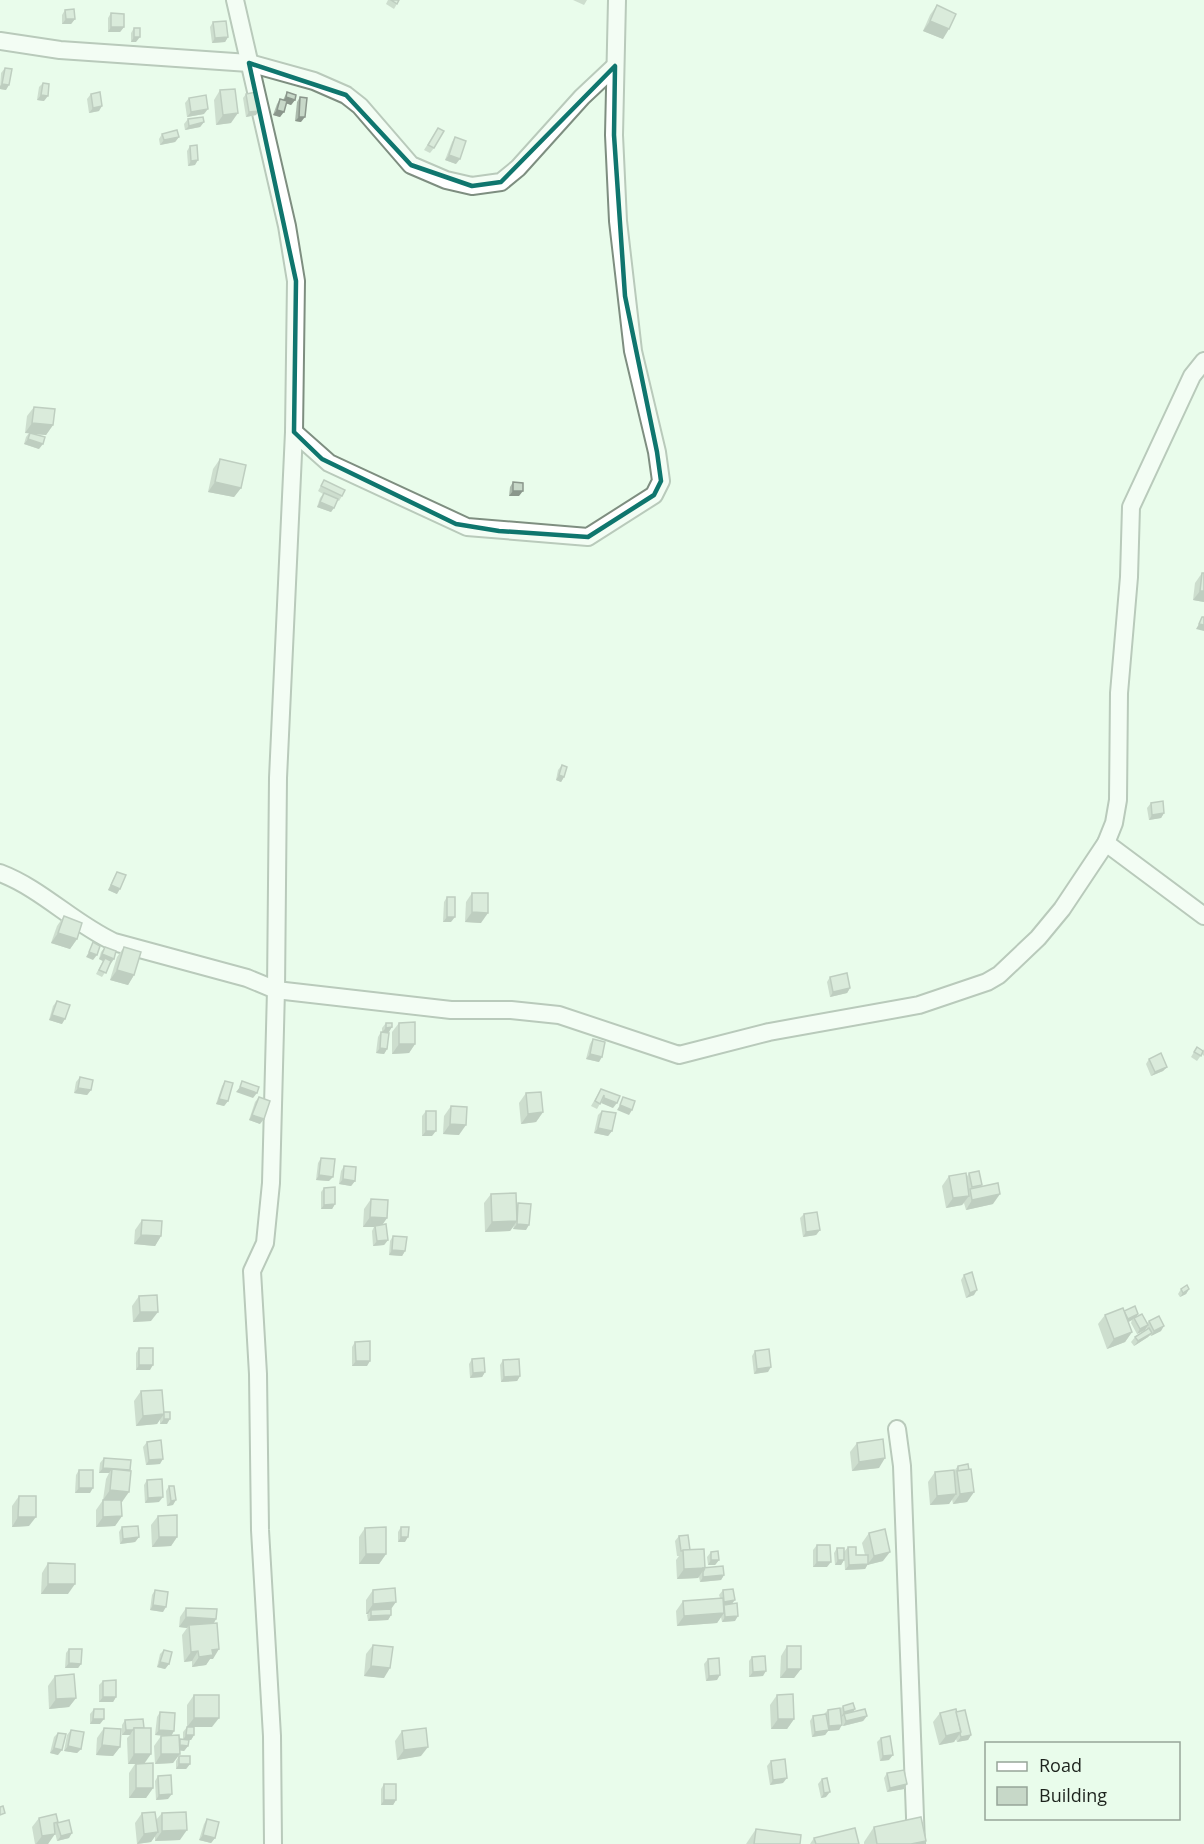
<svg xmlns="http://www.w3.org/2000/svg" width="1204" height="1844" viewBox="0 0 1204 1844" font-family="'Open Sans',sans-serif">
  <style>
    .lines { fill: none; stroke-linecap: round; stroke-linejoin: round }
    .street-casing { stroke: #7e8e80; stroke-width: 20 }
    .street { stroke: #fff; stroke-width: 16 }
    .wall { fill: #abbaac }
    .shaded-wall { fill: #8b978c }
    .building { fill: #c7d8c8; stroke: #8b978c; stroke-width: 1.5 }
    .marked { fill: none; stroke: #0f766e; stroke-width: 4.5; stroke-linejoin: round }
  </style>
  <rect width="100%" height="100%" fill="#e9fceb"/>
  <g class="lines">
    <defs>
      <g id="street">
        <path d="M235,0L287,226L296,281L294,432L278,778L276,990L271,1183L265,1243L252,1271L258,1374L260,1530L272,1736L273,1844"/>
        <path d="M0,41L60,50L249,63L314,81L346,95L360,106L411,165L446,180L472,186L501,182L518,168L582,97L615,66"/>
        <path d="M294,432L329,463L467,527L588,537L654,495L661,481L657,452L633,351L618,221L614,135L617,0"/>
        <path d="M1106,843L1204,916"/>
        <path d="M0,873C42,889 73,923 114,942L247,978L276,990L451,1010H511L559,1015L679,1055L769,1032L919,1005L987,982L999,975L1038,938L1062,909L1106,843L1114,823L1118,800L1119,693L1129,577L1131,507L1192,376L1204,361"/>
        <path d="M897,1429L902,1466L916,1844"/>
      </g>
    </defs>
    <!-- street casing -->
    <use href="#street" class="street-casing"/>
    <!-- street -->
    <use href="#street" class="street"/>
  </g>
  <!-- wall -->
  <g class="wall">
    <path d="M388,0H399L394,9L386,4Z"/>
    <path d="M573,0H587L584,5Z"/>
    <path d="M937,5L943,39L923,31L930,15Z"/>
    <path d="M65,10L75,19L71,24H62V15Z"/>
    <path d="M111,13L124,27L120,32H108V18Z"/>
    <path d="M213,22L228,37L225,42L212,43L210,27Z"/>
    <path d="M134,28L136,42H131V33Z"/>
    <path d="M5,68L6,90L0,89L1,73Z"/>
    <path d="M43,83L44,101L37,100L39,87Z"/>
    <path d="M220,90L231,123L216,125L214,100Z"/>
    <path d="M287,92L295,100L291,105L286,103L280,117L273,115L277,104L280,99L283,100Z"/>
    <path d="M91,94L99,111L89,113L87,99Z"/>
    <path d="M246,94L256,115L246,117L243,98Z"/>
    <path d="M300,97L301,122L295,121L297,102Z"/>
    <path d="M189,98L204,114L187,117L185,103Z"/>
    <path d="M188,119L204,122L200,127L185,130L184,124Z"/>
    <path d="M438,128L434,148L430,153L424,150Z"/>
    <path d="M162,134L179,137L175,142L160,145L159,139Z"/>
    <path d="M455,137L456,164L445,160L452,142Z"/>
    <path d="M190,146L195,165L188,166L187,151Z"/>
    <path d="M34,407L53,425L46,435L34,434L39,449L24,444L26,437L29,433H25L27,416Z"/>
    <path d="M220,459L241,488L234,497L208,492L213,469Z"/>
    <path d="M324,480L342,496L339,501L337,500L331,512L317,507L320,498L323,494L318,491Z"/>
    <path d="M513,482L519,496H509L510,487Z"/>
    <path d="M1202,573L1204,602L1193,600L1195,583Z"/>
    <path d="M562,765L564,777L561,782L556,780L558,770Z"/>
    <path d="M1151,803L1164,813L1161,818L1149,820L1147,808Z"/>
    <path d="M117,872V894L108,890L114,877Z"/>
    <path d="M472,893L481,923L465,922L466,902Z"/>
    <path d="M447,897L451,922H443L444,902Z"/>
    <path d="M64,916L77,939L70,949L51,943L57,926Z"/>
    <path d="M105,947L114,959L102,977L96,974L103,961L99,959L101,952Z"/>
    <path d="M124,947L134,975L128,985L110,980L117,957Z"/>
    <path d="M830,977L850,988L847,993L830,997L827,982Z"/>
    <path d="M57,1001L62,1024L49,1020L53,1006Z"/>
    <path d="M386,1023L389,1032H383L387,1049L384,1054L376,1053L378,1037L381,1032H382V1028Z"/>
    <path d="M399,1023L415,1044L409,1053L392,1054V1032Z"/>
    <path d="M593,1039L599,1062L586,1059L590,1044Z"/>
    <path d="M1197,1047L1203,1051L1204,1049V1056L1202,1054L1197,1061L1191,1057Z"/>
    <path d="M1149,1059L1167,1067L1163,1071L1151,1076L1146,1064Z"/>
    <path d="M80,1077L91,1090L87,1095L74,1093L76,1082Z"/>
    <path d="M225,1081L228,1101L224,1106L216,1104L222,1086Z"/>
    <path d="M601,1089L613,1108L601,1102L597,1109L591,1106Z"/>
    <path d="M526,1093L543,1112L536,1122L521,1124L519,1103Z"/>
    <path d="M259,1097L260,1124L249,1120L255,1102Z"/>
    <path d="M451,1106L459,1135L443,1134L444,1116Z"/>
    <path d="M426,1111L432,1136H422V1116Z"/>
    <path d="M602,1111L612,1131L608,1136L594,1133L598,1115Z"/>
    <path d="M321,1158L329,1181L316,1180L318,1163Z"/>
    <path d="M344,1166L355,1181L351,1186L339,1184L341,1171Z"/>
    <path d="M969,1173L981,1187L993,1204L966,1210L964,1203L962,1205L946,1208L942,1186L949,1176L966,1178Z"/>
    <path d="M324,1188L335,1204L332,1209H321V1192Z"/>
    <path d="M491,1194L517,1205L518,1203L526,1230L513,1229L514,1226L510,1231L485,1232L484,1203Z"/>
    <path d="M371,1199L387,1218L382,1225L388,1240L384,1245L373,1246L372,1231L374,1227H363L364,1209Z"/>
    <path d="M804,1214L820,1230L816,1235L803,1237L800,1218Z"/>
    <path d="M142,1220L161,1236L155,1246L134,1244L135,1230Z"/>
    <path d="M393,1236L405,1251L402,1256L389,1255L390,1241Z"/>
    <path d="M964,1275L974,1295L966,1298L961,1280Z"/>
    <path d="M1181,1289H1189L1186,1294L1180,1297L1178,1294Z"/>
    <path d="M139,1296L151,1321L133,1322L132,1306Z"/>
    <path d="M1124,1311L1137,1316L1147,1323L1149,1321L1161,1331L1151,1336L1150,1335L1148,1337L1134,1346L1131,1342L1135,1337L1147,1329L1146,1328L1145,1330L1137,1334L1131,1323L1132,1320L1128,1322L1132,1332L1125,1342L1107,1349L1098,1324L1105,1315Z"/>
    <path d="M355,1342L367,1366H352V1347Z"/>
    <path d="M139,1348L150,1370H136V1353Z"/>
    <path d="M755,1351L768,1372L754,1374L752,1356Z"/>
    <path d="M472,1359L485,1372L482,1377L470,1378L469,1364Z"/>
    <path d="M503,1360L520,1376L517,1381L501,1382L500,1365Z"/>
    <path d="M141,1391L164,1412L167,1424H160V1419L157,1424L136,1426L134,1401Z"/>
    <path d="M147,1442L160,1464L146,1465L143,1447Z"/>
    <path d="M857,1443L879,1468L852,1471L850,1452Z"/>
    <path d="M104,1458L130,1470L122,1502H121L122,1516L115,1526L96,1527V1510L103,1500L106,1479L109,1473H99L100,1463Z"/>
    <path d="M958,1466L974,1492L967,1502L953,1504L952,1499L949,1504L930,1505L928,1482L935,1472L954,1475V1471Z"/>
    <path d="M79,1470L90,1493H75L76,1475Z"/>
    <path d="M147,1480L159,1502L145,1503L144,1485Z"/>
    <path d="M169,1486L173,1505L167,1506L166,1491Z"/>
    <path d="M19,1496L29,1526L12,1527V1506Z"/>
    <path d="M158,1516L177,1537L171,1546L152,1547L151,1525Z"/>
    <path d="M122,1527L139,1537L135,1542L120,1544L119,1532Z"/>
    <path d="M401,1527L405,1542H398V1532Z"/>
    <path d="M365,1528L386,1554L379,1564H359V1537Z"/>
    <path d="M869,1533L883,1561L867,1565L865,1569L845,1570L844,1552L848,1547L856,1555H865L862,1543Z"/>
    <path d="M679,1536L705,1568L724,1575L721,1580L700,1582L699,1577L698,1578L677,1579L676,1560L679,1556H677L675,1541Z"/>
    <path d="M817,1545L827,1567H813V1550Z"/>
    <path d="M837,1548L844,1560L841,1565H835L834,1553Z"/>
    <path d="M711,1552L719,1560L715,1565H708L707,1557Z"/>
    <path d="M48,1563L68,1594H41L42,1573Z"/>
    <path d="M155,1590L163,1612L150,1610L152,1595Z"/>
    <path d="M373,1590L391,1610V1615L388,1620L368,1621L367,1615L368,1614H366V1600Z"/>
    <path d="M723,1590L732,1604L735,1621L722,1622L721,1617L717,1623L677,1626L676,1611L683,1601L720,1598L719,1595Z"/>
    <path d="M186,1608L216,1619L214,1623L213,1659H210L206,1665L192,1667V1661L184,1662L182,1635L187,1628L179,1627L180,1617Z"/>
    <path d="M373,1645L384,1678L364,1676L366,1654Z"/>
    <path d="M787,1646L801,1669L794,1678H780L781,1656Z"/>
    <path d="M69,1649L81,1664L78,1668H65L66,1653Z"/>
    <path d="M164,1650L169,1664L165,1669L157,1667L160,1654Z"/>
    <path d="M752,1657L763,1676L749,1677V1661Z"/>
    <path d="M708,1659L717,1680L706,1681L704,1664Z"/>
    <path d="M55,1676L76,1698L69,1707L49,1709L48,1686Z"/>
    <path d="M103,1681L116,1697L113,1702H99V1685Z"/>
    <path d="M194,1695L212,1727H194V1735L191,1740H189L188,1746L184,1751L180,1750L173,1763L155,1764L154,1746L161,1736H166L155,1735L157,1717L160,1712L174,1731L171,1736L179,1741L180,1739H183V1732L187,1727V1705Z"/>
    <path d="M777,1695L794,1719L787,1729H771L770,1705Z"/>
    <path d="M843,1706L853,1712L867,1716L863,1721L843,1726L842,1721L839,1730L828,1731L825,1735L812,1737L810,1721L813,1716L824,1714L828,1710L840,1709Z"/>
    <path d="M94,1709L100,1724H90V1714Z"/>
    <path d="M956,1712L971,1735L968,1740L957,1742L956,1739L954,1742L939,1745L933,1722L940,1713Z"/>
    <path d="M143,1719L145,1763L153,1788L146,1798H129V1773L135,1764H128L127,1738L130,1735H122V1725L125,1720Z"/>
    <path d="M104,1728L120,1747L113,1756L96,1755L97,1738Z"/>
    <path d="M71,1730L81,1749L77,1753L64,1751L67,1735Z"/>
    <path d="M402,1731L421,1756L397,1760L395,1741Z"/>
    <path d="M58,1733V1755L50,1753L54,1737Z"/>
    <path d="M881,1738L889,1760L880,1761L877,1742Z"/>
    <path d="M179,1756L190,1764L186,1769H176V1761Z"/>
    <path d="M771,1761L783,1783L770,1785L767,1766Z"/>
    <path d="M887,1773L907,1784L904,1789L887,1792L884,1778Z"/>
    <path d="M158,1776L168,1799L156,1800L155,1781Z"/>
    <path d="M822,1779L826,1797L821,1798L818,1784Z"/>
    <path d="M384,1784L396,1800L393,1805H381V1789Z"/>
    <path d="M142,1813L156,1820L162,1813L180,1840L155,1841V1836L151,1842L137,1844L135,1823Z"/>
    <path d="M39,1818L57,1822L69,1838L57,1841L55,1832L48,1844H35L32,1827Z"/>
    <path d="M207,1819L215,1838L211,1843L199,1840L204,1824Z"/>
    <path d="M874,1827L926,1841L924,1844H864V1842Z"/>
    <path d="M756,1829L800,1844H746Z"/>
    <path d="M814,1838L859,1844H810Z"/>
  </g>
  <!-- shaded-wall -->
  <g class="shaded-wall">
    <path d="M66,19H75L71,24H62Z"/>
    <path d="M930,21L949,29L943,39L923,31Z"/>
    <path d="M111,27H124L120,32H108Z"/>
    <path d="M134,37H140L136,42H131Z"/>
    <path d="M228,37L225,42L212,43L215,38Z"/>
    <path d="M2,84L9,85L6,90L0,89V86Z"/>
    <path d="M41,95L48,96L44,101L37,100Z"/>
    <path d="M286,97L295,100L291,105L282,102Z"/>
    <path d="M102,106L99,111L89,113L93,108Z"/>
    <path d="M208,109L204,114L187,117L191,112Z"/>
    <path d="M277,110L284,112L280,117L273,115Z"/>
    <path d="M259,111L256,115L246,117L249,112Z"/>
    <path d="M238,113L231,123L216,125L223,115Z"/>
    <path d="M299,117H305L301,122L295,121Z"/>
    <path d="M204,122L200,127L185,130L189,126Z"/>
    <path d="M179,137L175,142L160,145L164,140Z"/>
    <path d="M449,155L460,159L456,164L445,160Z"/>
    <path d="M198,160L195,165L188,166L191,161Z"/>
    <path d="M32,423L53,425L46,435L25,433Z"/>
    <path d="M28,439L43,444L39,449L24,444Z"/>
    <path d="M215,482L241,488L234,497L208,492Z"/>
    <path d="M513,491H523L519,496H509Z"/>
    <path d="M320,502L334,508L331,512L317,507Z"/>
    <path d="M1200,591H1204V602L1193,600Z"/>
    <path d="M1199,624L1204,625V631L1196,629Z"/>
    <path d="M559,775L564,777L561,782L556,780Z"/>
    <path d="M1164,813L1161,818L1149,820L1152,815Z"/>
    <path d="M111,885L120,889L117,894L108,890Z"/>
    <path d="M472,912L488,913L481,923L465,922Z"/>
    <path d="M447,917H455L451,922H443Z"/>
    <path d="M58,933L77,939L70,949L51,943Z"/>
    <path d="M89,952L97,955L93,960L86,957Z"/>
    <path d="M102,954L114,959L110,964L105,958L103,961L99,959Z"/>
    <path d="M117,970L134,975L128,985L110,980Z"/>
    <path d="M850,988L847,993L830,997L833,992Z"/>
    <path d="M52,1015L65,1019L62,1024L49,1020Z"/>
    <path d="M392,1027L389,1032H382L386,1028Z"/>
    <path d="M399,1044H415L409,1053L392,1054Z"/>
    <path d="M380,1048L387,1049L384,1054L376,1053Z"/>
    <path d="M590,1054L602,1057L599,1062L586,1059Z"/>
    <path d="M1167,1067L1163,1071L1151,1076L1155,1072Z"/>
    <path d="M240,1087L257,1093L253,1098L236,1092Z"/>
    <path d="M78,1088L91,1090L87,1095L74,1093Z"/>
    <path d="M604,1098L617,1103L613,1108L601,1103Z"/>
    <path d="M219,1099L228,1101L224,1106L216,1104Z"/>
    <path d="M620,1105L632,1110L629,1115L617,1110Z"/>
    <path d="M543,1112L536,1122L521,1124L528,1114Z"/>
    <path d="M252,1115L264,1119L260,1124L249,1120Z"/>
    <path d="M450,1124L466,1125L459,1135L443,1134Z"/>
    <path d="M598,1128L612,1131L608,1136L594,1133Z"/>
    <path d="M426,1131H436L432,1136H422Z"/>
    <path d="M319,1175L333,1177L329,1181L316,1180Z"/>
    <path d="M343,1179L355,1181L351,1186L339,1184Z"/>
    <path d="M1000,1194L993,1204L966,1210L972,1200Z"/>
    <path d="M969,1196L962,1205L946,1208L953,1198Z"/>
    <path d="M335,1204L332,1209H321L324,1205Z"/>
    <path d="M370,1217L387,1218L380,1228L375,1226L374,1227H363Z"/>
    <path d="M517,1221L510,1231L485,1232L492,1222Z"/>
    <path d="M517,1224L529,1225L526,1230L513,1229Z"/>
    <path d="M820,1230L816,1235L803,1237L806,1232Z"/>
    <path d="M141,1235L161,1236L155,1246L134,1244Z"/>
    <path d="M388,1240L384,1245L373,1246L377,1241Z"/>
    <path d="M392,1250L405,1251L402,1256L389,1255Z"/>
    <path d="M1189,1289L1186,1294L1180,1297L1183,1293Z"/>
    <path d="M977,1290L974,1295L966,1298L970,1293Z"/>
    <path d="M140,1312H158L151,1321L133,1322Z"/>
    <path d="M1138,1314L1135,1319L1134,1318L1132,1320L1125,1324L1128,1319Z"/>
    <path d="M1148,1325L1145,1330L1137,1334L1140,1329Z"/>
    <path d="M1164,1326L1161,1331L1151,1336L1154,1331Z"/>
    <path d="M1132,1332L1125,1342L1107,1349L1114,1339Z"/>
    <path d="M1152,1333L1148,1337L1134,1346L1138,1341Z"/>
    <path d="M356,1361H370L367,1366H352Z"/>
    <path d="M139,1365H153L150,1370H136Z"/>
    <path d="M771,1367L768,1372L754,1374L757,1369Z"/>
    <path d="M485,1372L482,1377L470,1378L473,1373Z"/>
    <path d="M520,1376L517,1381L501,1382L504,1377Z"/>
    <path d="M164,1414L157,1424L136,1426L143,1416Z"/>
    <path d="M164,1419H170L167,1424H160Z"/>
    <path d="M885,1458L879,1468L852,1471L859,1462Z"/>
    <path d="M163,1459L160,1464L146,1465L149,1460Z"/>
    <path d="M103,1468L130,1470L127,1475L112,1469L109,1473H99Z"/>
    <path d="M79,1488H93L90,1493H75Z"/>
    <path d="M110,1490L129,1492L122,1502L103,1500Z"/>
    <path d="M974,1492L967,1502L953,1504L960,1494Z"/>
    <path d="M956,1494L949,1504L930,1505L937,1496Z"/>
    <path d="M163,1497L159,1502L145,1503L148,1498Z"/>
    <path d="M176,1500L173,1505L167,1506L171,1501Z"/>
    <path d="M122,1516L115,1526L96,1527L103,1517Z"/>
    <path d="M18,1517H36L29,1526L12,1527Z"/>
    <path d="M139,1537L135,1542L120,1544L123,1539Z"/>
    <path d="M159,1537H177L171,1546L152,1547Z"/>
    <path d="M401,1537H408L405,1542H398Z"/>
    <path d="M890,1552L883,1561L867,1565L874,1556Z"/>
    <path d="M366,1554H386L379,1564H359Z"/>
    <path d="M711,1560H719L715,1565H708Z"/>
    <path d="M838,1560H844L841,1565H835Z"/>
    <path d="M817,1562H831L827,1567H813Z"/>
    <path d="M868,1564L865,1569L845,1570L849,1565Z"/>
    <path d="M705,1568L698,1578L677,1579L684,1569Z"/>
    <path d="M724,1575L721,1580L700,1582L703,1577Z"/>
    <path d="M48,1584H75L68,1594H41Z"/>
    <path d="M735,1600L731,1605L721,1607L724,1602Z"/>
    <path d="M396,1602L389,1612L371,1610L368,1614H366L373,1604Z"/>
    <path d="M153,1605L166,1607L163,1612L150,1610Z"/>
    <path d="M724,1613L717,1623L677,1626L684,1616Z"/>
    <path d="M391,1615L388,1620L368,1621L371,1616Z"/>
    <path d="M738,1616L735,1621L722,1622L725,1617Z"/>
    <path d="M186,1617L216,1619L210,1629L189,1625L187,1628L179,1627Z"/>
    <path d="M219,1649L213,1659H210L206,1665L192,1667L199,1657L212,1650Z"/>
    <path d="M198,1651L192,1661L184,1662L191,1652Z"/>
    <path d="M160,1662L169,1664L165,1669L157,1667Z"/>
    <path d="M69,1663L81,1664L78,1668H65Z"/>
    <path d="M371,1666L390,1668L384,1678L364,1676Z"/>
    <path d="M787,1669H801L794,1678H780Z"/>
    <path d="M766,1671L763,1676L749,1677L753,1672Z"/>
    <path d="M720,1675L717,1680L706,1681L709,1676Z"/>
    <path d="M103,1697H116L113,1702H99Z"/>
    <path d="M76,1698L69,1707L49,1709L56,1699Z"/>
    <path d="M855,1709L852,1714H844L843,1716L841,1717L844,1712Z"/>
    <path d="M867,1716L863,1721L843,1726L846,1721Z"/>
    <path d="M194,1718H219L212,1727H187Z"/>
    <path d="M93,1719H104L100,1724H90Z"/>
    <path d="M778,1719H794L787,1729H771Z"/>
    <path d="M842,1725L839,1730L828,1731L825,1735L812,1737L815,1732L827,1731L829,1726Z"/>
    <path d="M126,1730H133L130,1735H122Z"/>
    <path d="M159,1730L174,1731L171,1736L155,1735Z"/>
    <path d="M961,1732L954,1742L939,1745L946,1736Z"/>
    <path d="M186,1735H194L191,1740H183Z"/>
    <path d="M971,1735L968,1740L957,1742L961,1737Z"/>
    <path d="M102,1745L120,1747L113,1756L96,1755Z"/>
    <path d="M180,1745L188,1746L184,1751L176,1750Z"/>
    <path d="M68,1746L81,1749L77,1753L64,1751Z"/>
    <path d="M428,1747L421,1756L397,1760L404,1750Z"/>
    <path d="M54,1748L62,1750L58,1755L50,1753Z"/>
    <path d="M134,1754H151L144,1764H128Z"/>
    <path d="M161,1754H180L173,1763L155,1764Z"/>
    <path d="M893,1755L889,1760L880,1761L883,1756Z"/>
    <path d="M179,1764H190L186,1769H176Z"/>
    <path d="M787,1778L783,1783L770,1785L773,1780Z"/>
    <path d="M907,1784L904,1789L887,1792L890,1788Z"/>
    <path d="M136,1788H153L146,1798H129Z"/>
    <path d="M830,1792L826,1797L821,1798L824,1793Z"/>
    <path d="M172,1794L168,1799L156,1800L159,1795Z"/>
    <path d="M384,1800H396L393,1805H381Z"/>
    <path d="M187,1830L180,1840L155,1841L162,1831Z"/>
    <path d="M158,1832L151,1842L137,1844L144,1834Z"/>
    <path d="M72,1833L69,1838L57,1841L61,1836Z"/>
    <path d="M55,1834L48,1844H36L42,1836Z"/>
    <path d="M203,1835L215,1838L211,1843L199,1840Z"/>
    <path d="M926,1841L924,1844H911Z"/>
  </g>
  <!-- building -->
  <g class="building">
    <path d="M391,0H399L397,4Z"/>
    <path d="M937,5L956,14L949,29L930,21Z"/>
    <path d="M74,9L75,19H66L65,10Z"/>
    <path d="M111,13L124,14V27H111Z"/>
    <path d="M226,21L228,37L215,38L213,22Z"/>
    <rect x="134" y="28" width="6" height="9"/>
    <path d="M5,68L12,69L9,85L2,84Z"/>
    <path d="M43,83L49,84L48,96L41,95Z"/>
    <path d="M235,89L238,113L223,115L220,90Z"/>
    <path d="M100,92L102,106L93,108L91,94Z"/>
    <path d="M256,92L259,111L249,112L246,94Z"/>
    <path d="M287,92L296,95L295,100L286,97Z"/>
    <path d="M206,95L208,109L191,112L189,98Z"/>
    <path d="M300,97L307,98L305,117H299Z"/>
    <path d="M280,99L287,101L284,112L277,110Z"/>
    <path d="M203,117L204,122L189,126L188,119Z"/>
    <path d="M438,128L444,131L434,148L428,145Z"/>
    <path d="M177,130L179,137L164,140L162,134Z"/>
    <path d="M455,137L466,141L460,159L449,155Z"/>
    <path d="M197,145L198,160L191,161L190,146Z"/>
    <path d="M34,407L55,409L53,425L32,423Z"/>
    <path d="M30,433L45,437L43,444L28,439Z"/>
    <path d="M220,459L246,465L241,488L215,482Z"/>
    <path d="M324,480L345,490L342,496L321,486Z"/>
    <path d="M513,482L523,483V491H513Z"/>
    <path d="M324,493L338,499L334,508L320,502Z"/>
    <path d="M1202,573H1204V591H1200Z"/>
    <path d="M1202,617H1204V625L1199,624Z"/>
    <path d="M562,765L567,767L564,777L559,775Z"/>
    <path d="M1163,801L1164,813L1152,815L1151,803Z"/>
    <path d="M117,872L126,875L120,889L111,885Z"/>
    <path d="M472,893H488V913L472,912Z"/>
    <rect x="447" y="897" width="8" height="20"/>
    <path d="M64,916L82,923L77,939L58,933Z"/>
    <path d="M93,942L100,946L97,955L89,952Z"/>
    <path d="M105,947L116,951L114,959L102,954Z"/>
    <path d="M124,947L141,952L134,975L117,970Z"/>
    <path d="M105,958L111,961L106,973L99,970Z"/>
    <path d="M847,973L850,988L833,992L830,977Z"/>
    <path d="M57,1001L70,1005L65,1019L52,1015Z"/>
    <path d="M415,1022V1044H399V1023Z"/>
    <path d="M386,1023H392V1027L386,1028Z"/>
    <path d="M381,1032L389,1033L387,1049L380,1048Z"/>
    <path d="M593,1039L605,1042L602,1057L590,1054Z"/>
    <path d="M1197,1047L1203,1051L1201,1056L1194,1052Z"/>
    <path d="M1161,1053L1167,1067L1155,1072L1149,1059Z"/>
    <path d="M80,1077L93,1080L91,1090L78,1088Z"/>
    <path d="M225,1081L233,1083L228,1101L219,1099Z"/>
    <path d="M242,1081L259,1087L257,1093L240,1087Z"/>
    <path d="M601,1089L620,1096L617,1103L604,1098V1095L600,1104L595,1101Z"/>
    <path d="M541,1092L543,1112L528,1114L526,1093Z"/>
    <path d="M259,1097L270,1101L264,1119L252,1115Z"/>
    <path d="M623,1097L635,1101L632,1110L620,1105Z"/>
    <path d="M451,1106L467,1107L466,1125L450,1124Z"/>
    <rect x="426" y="1111" width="10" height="20"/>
    <path d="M602,1111L616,1113L612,1131L598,1128Z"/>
    <path d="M321,1158L335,1159L333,1177L319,1175Z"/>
    <path d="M344,1166L356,1167L355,1181L343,1179Z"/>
    <path d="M979,1171L982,1185L972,1187L969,1173Z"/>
    <path d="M966,1173L969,1196L953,1198L949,1176Z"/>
    <path d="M998,1183L1000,1194L972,1200L970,1189Z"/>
    <path d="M335,1187V1204L324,1205V1188Z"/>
    <path d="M516,1193L517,1221L492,1222L491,1194Z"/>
    <path d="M371,1199L388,1200L387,1218L370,1217Z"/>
    <path d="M518,1203L531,1204L529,1225L517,1224Z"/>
    <path d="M817,1212L820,1230L806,1232L804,1214Z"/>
    <path d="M142,1220L162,1221L161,1236L141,1235Z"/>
    <path d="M386,1224L388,1240L377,1241L375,1226Z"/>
    <path d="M393,1236L407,1237L405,1251L392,1250Z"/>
    <path d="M972,1272L977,1290L970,1293L964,1275Z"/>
    <path d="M1187,1285L1189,1289L1183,1293L1181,1289Z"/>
    <path d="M157,1295L158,1312H140L139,1296Z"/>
    <path d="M1135,1306L1138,1314L1128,1319L1124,1311Z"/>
    <path d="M1123,1308L1132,1332L1114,1339L1105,1315Z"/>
    <path d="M1142,1314L1148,1325L1140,1329L1134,1318Z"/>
    <path d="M1159,1316L1164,1326L1154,1331L1149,1321Z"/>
    <path d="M1149,1328L1152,1333L1138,1341L1135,1337Z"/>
    <path d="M370,1341V1361H356L355,1342Z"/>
    <rect x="139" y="1348" width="14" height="17"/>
    <path d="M769,1349L771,1367L757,1369L755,1351Z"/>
    <path d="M484,1358L485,1372L473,1373L472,1359Z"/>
    <path d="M519,1359L520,1376L504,1377L503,1360Z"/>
    <path d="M162,1390L164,1414L143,1416L141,1391Z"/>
    <rect x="164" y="1412" width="6" height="7"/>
    <path d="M883,1439L885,1458L859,1462L857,1443Z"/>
    <path d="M161,1440L163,1459L149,1460L147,1442Z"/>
    <path d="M104,1458L131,1460L130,1470L103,1468Z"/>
    <path d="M968,1464L969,1470L958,1471V1466Z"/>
    <path d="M112,1469L131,1471L129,1492L110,1490Z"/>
    <path d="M971,1469L974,1492L960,1494L957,1471Z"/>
    <rect x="79" y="1470" width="14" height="18"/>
    <path d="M954,1470L956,1494L937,1496L935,1472Z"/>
    <path d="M162,1479L163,1497L148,1498L147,1480Z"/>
    <path d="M169,1486H174L176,1500L171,1501Z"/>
    <path d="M19,1496H36V1517H18Z"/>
    <path d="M103,1500H121L122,1516L103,1517Z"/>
    <path d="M177,1515V1537H159L158,1516Z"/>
    <path d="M138,1526L139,1537L123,1539L122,1527Z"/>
    <path d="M386,1527V1554H366L365,1528Z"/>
    <path d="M401,1527H409L408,1537H401Z"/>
    <path d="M885,1529L890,1552L874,1556L869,1533Z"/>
    <path d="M688,1535L690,1550L681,1551L679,1536Z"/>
    <path d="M817,1545H830L831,1562H817Z"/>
    <path d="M848,1547H856V1555H868V1564L849,1565Z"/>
    <path d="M837,1548H844V1560H838Z"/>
    <path d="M704,1549L705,1568L684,1569L683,1550Z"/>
    <path d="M718,1551L719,1560H711V1552Z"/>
    <path d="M48,1563L75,1564V1584H48Z"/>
    <path d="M723,1566L724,1575L703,1577V1572L705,1568H702Z"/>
    <path d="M395,1588L396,1602L373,1604V1590Z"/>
    <path d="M733,1589L735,1600L724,1602L723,1590Z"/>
    <path d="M155,1590L168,1592L166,1607L153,1605Z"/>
    <path d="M723,1598L724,1613L684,1616L683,1601Z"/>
    <path d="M737,1603L738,1616L725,1617L724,1605Z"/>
    <path d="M186,1608L217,1609L216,1619L186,1617Z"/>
    <path d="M391,1609V1615L371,1616V1610Z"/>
    <path d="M217,1623L219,1649L212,1650L213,1655L199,1657L198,1651L191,1652L189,1625Z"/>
    <path d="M373,1645L393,1647L390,1668L371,1666Z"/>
    <rect x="787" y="1646" width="14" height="23"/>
    <path d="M69,1649H82L81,1664L69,1663Z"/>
    <path d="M164,1650L172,1652L169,1664L160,1662Z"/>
    <path d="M765,1656L766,1671L753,1672L752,1657Z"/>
    <path d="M719,1658L720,1675L709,1676L708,1659Z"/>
    <path d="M74,1674L76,1698L56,1699L55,1676Z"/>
    <path d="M116,1680V1697H103V1681Z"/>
    <path d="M793,1694L794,1719H778L777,1695Z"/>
    <rect x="194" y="1695" width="25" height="23"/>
    <path d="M853,1703L855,1709L844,1712L843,1706Z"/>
    <path d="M840,1708L842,1725L829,1726L828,1710Z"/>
    <path d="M94,1709H104V1719H93Z"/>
    <path d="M865,1709L867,1716L846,1721L844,1714Z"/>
    <path d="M956,1709L961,1732L946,1736L940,1713Z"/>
    <path d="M965,1710L971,1735L961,1737L960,1734L961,1732L956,1712Z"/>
    <path d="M160,1712L175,1713L174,1731L159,1730Z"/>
    <path d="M826,1714L829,1730L815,1732L813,1716Z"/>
    <path d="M143,1719L144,1728H134L133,1730H126L125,1720Z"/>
    <path d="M187,1727H194V1735H186Z"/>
    <path d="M104,1728L121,1729L120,1747L102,1745Z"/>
    <rect x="134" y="1728" width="17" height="26"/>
    <path d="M426,1728L428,1747L404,1750L402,1731Z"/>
    <path d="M71,1730L84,1732L81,1749L68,1746Z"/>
    <path d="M58,1733L66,1734L62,1750L54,1748Z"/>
    <path d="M179,1735L180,1754H161V1736Z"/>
    <path d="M890,1736L893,1755L883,1756L881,1738Z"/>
    <path d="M180,1739L189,1740L188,1746L180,1745Z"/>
    <rect x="179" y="1756" width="11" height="8"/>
    <path d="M785,1759L787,1778L773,1780L771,1761Z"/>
    <path d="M153,1763V1788H136V1764Z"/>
    <path d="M904,1770L907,1784L890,1788L887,1773Z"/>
    <path d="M171,1775L172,1794L159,1795L158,1776Z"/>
    <path d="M827,1778L830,1792L824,1793L822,1779Z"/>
    <rect x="384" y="1784" width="12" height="16"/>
    <path d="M3,1806L5,1813L0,1815V1807Z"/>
    <path d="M155,1812L158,1832L144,1834L142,1813Z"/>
    <path d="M186,1812L187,1830L162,1831V1813Z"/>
    <path d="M56,1814L58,1822L54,1823L55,1834L42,1836L39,1818Z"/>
    <path d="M921,1817L926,1841L911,1844H877L874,1827Z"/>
    <path d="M207,1819L219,1822L215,1838L203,1835Z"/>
    <path d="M69,1820L72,1833L61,1836L57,1823Z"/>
    <path d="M855,1828L859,1844H816L814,1838Z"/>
    <path d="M756,1829L801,1835L800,1844H754Z"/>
  </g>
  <!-- marked area -->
  <path d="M0 0H1204V1844H0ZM249,63L346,95L411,165L472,186L501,182L615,66L614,135L625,296L657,452L661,481L654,495L588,537L499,531L456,524L322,459L294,432L296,281Z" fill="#e9fceb" fill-opacity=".55" fill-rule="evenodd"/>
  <path class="marked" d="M249,63L346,95L411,165L472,186L501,182L615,66L614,135L625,296L657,452L661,481L654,495L588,537L499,531L456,524L322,459L294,432L296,281Z"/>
  <!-- legend -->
  <rect x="985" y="1742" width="195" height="78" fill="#e9fceb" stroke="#97a599" stroke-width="1.5"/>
  <rect x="997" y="1762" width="30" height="9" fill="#ffffff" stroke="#97a599" stroke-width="1.5"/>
  <text x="1039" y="1772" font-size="18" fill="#1d231d">Road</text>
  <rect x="997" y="1787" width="30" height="18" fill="#c7d8c8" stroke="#97a599" stroke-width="1.5"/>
  <text x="1039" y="1802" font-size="18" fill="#1d231d">Building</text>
</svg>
